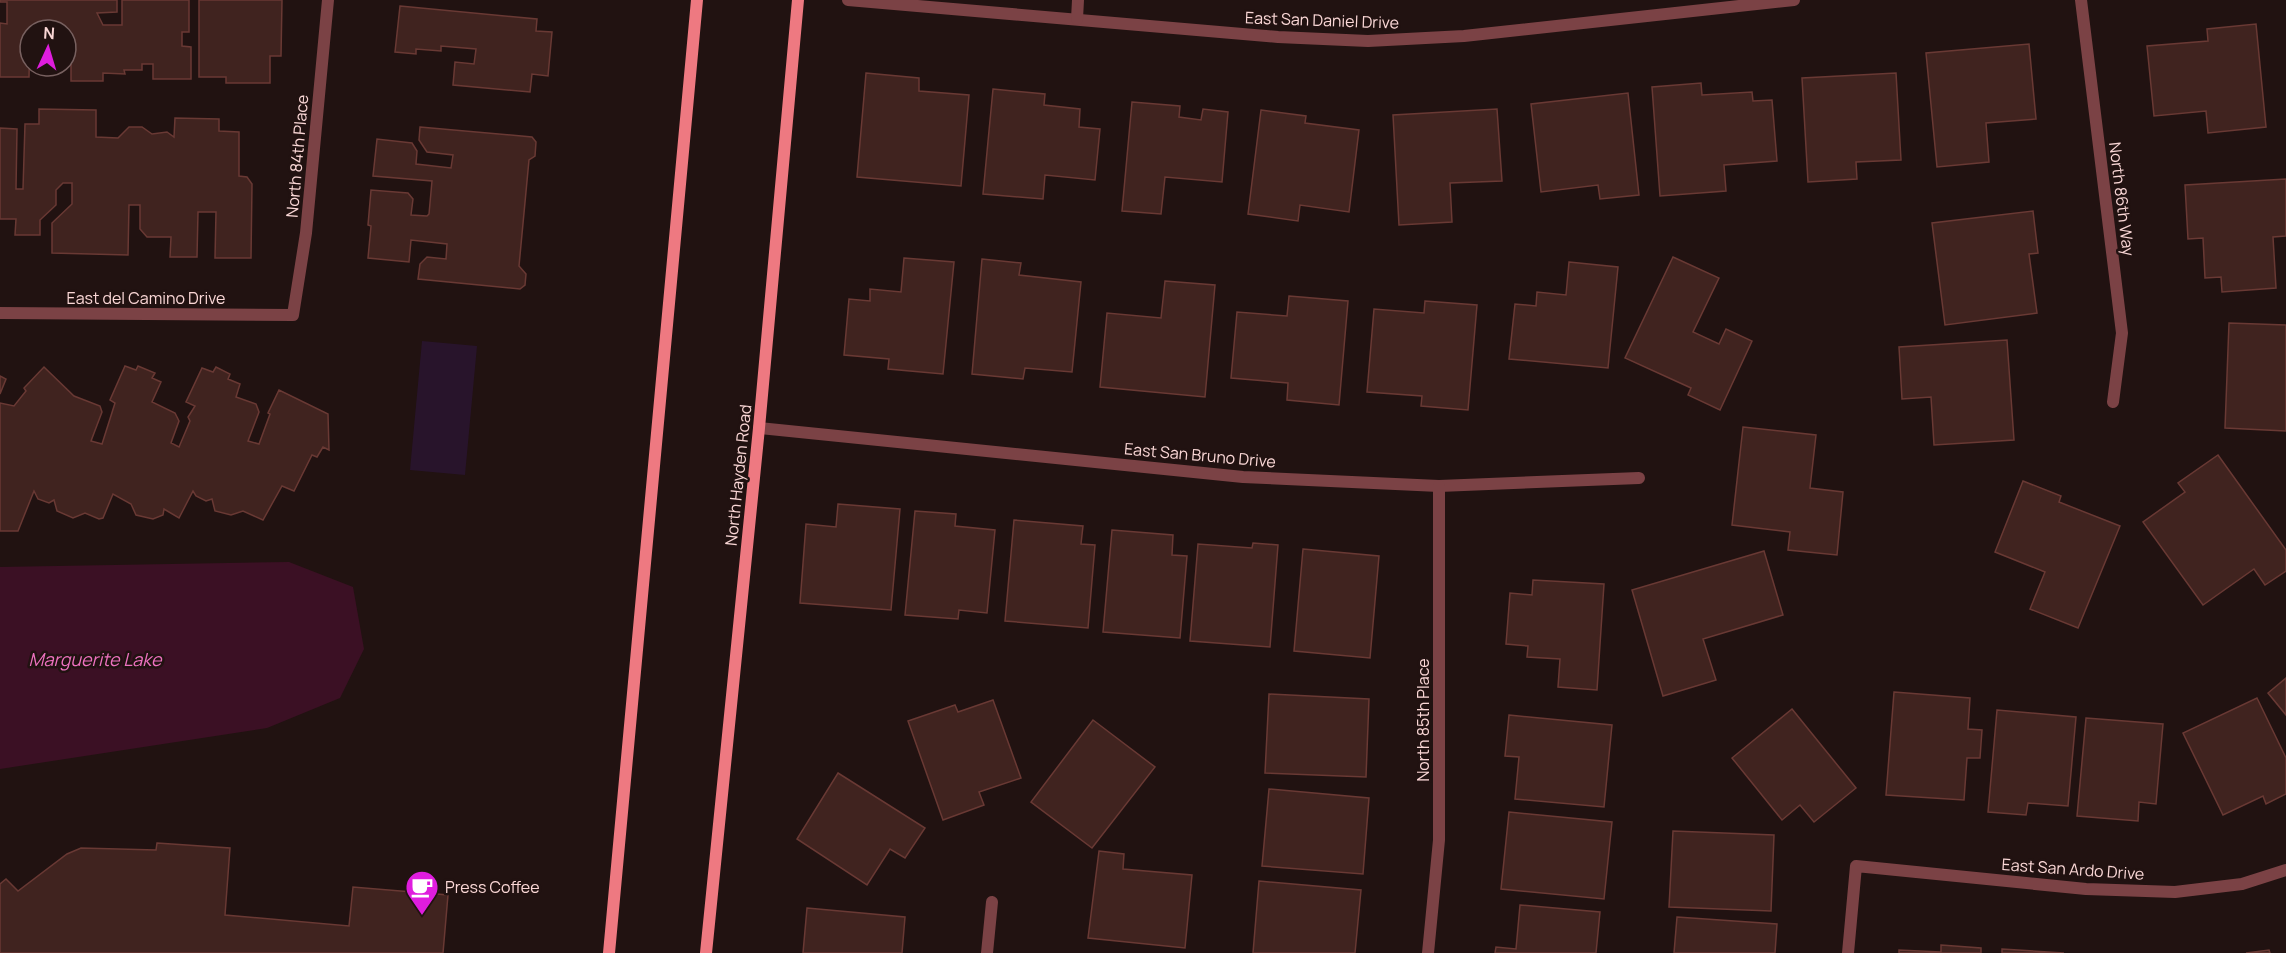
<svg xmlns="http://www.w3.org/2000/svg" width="2286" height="953" viewBox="0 0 2286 953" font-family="Manrope,sans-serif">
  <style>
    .green { fill: #28142b }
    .water { fill: #3b1024 }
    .building { fill: #40231f; stroke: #693934; stroke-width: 1.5 }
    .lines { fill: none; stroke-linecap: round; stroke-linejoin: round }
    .minor { stroke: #7b4245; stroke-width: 12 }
    .secondary { stroke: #ee7981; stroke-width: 12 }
    .labels { text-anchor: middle; stroke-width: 5; stroke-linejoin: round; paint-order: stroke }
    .street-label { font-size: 16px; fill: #fad7d6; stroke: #211211 }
    .poi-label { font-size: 16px; fill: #fad7d6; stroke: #211211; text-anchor: start }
    .water-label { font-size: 18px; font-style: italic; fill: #ed71bf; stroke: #211211 }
  </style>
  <rect width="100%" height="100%" fill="#211211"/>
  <!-- green -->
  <path class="green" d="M422,341L477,346L465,475L410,470Z"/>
  <!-- water -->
  <path class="water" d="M289,562L353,587L364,649L340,698L267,728L0,769V567Z"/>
  <!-- building -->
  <g class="building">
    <path d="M0,0H117V12L97,13L103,25H122V0H189V32H182V46L191,47V79H153V64H142V70H124L125,74L103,73V81H71V57H66V30H30L29,77H0V23L7,24V2H0Z"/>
    <path d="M199,0H282L281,56H270V83H226V77H199Z"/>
    <path d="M400,6L537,19L536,31L552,32L548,76L532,74L530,92L453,85L455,62L474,64L476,49L441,46V51L416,49V54L395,52Z"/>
    <path d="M2256,24L2266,127L2208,133L2206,111L2154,116L2147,46L2208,41L2207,29Z"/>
    <path d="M2029,44L2036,119L1986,123L1989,162L1937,167L1926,53Z"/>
    <path d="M866,73L919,78V91L969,95L961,186L857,177Z"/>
    <path d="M1896,73L1901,160L1856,162L1857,179L1808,182L1802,78Z"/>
    <path d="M1701,83L1702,95L1752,92L1753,101L1772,100L1777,161L1724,165L1726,191L1660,196L1652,87Z"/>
    <path d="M993,89L1045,94L1044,105L1080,109L1079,127L1100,129L1095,180L1045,175L1043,199L983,194Z"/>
    <path d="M1628,93L1639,195L1600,199L1598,185L1541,192L1531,104Z"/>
    <path d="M1132,102L1180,106L1179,117L1201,120L1203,109L1228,112L1222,182L1165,177L1161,214L1122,211Z"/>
    <path d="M39,109L96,110V137L118,138L129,127H142L152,134L167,132L174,137L175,118L219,119V131L239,132V176L247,177L252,184L251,258H215L216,212H198L197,257H170L171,237H147L140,229V205H129L128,255L52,253V223L72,204V183H63L56,190V205L40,220V235H15L16,219H0V128L17,129L16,189H23L25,124H39Z"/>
    <path d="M1497,109L1502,181L1450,183L1452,222L1399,225L1393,115Z"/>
    <path d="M1261,110L1306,116L1305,123L1359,130L1349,212L1300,205L1298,221L1248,214Z"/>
    <path d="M420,127L532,137L536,142L535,156L529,160L519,266L526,274L525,285L520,289L418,279L420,264L427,257L446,259L447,244L411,240L409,262L368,258L371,226L368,225L371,190L408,193L413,199L411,215L427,216L429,214L432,181L373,176L377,139L412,143L417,151L416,164L451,168L453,155L427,152L419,140Z"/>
    <path d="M2286,179V236L2273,237L2276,288L2222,292L2221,277L2205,278L2203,238L2188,239L2185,185Z"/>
    <path d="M2033,211L2038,253L2029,254L2037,313L1945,325L1932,223Z"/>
    <path d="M1673,257L1719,278L1693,332L1719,344L1726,329L1752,341L1720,410L1688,395L1691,388L1625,358Z"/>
    <path d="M904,258L954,262L943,374L888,369L889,359L844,355L849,299L870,301V289L901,292Z"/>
    <path d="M982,259L1021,263L1019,275L1081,282L1072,372L1025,368L1023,379L972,374Z"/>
    <path d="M1569,262L1618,267L1608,368L1509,359L1515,304L1536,306L1537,292L1566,295Z"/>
    <path d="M1165,281L1215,285L1205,397L1100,387L1107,313L1161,318Z"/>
    <path d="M1289,296L1348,301L1339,405L1287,400L1288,383L1231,378L1237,312L1287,316Z"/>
    <path d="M1425,301L1477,305L1468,410L1421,406L1422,396L1367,392L1374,309L1424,313Z"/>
    <path d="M2229,323L2286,325V431L2225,428Z"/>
    <path d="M2007,340L2014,440L1934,445L1931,397L1902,399L1899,347Z"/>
    <path d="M125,366L136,370L138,366L155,373L152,378L161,382L152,402L175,413L179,421L171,443L179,447L190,421L188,417L195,406L186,402L202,368L213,372L216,367L230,374L228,379L240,384L236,397L256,404L259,412L248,441L259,444L270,414L268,413L279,390L328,414L329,450L323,447L317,457L312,455L294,491L282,486L263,520L243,511L231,515L215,511L212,499L206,501L196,496L193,491L179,518L164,509L163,515L153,519L136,515L131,504L113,494L103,518L99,519L85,513L73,518L57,511L54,500L49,503L38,499L34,491L18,531H0V403L14,406L26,391L24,388L44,367L74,396L100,406L102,412L91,441L102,444L115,403L110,400Z"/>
    <path d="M0,376L6,379L0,394Z"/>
    <path d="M1743,427L1816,435L1810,488L1843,492L1837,555L1788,550L1790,532L1732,525Z"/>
    <path d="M2218,455L2286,550V571L2265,585L2254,569L2203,605L2143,522L2185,492L2178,483Z"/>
    <path d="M2023,481L2061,496L2059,502L2120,526L2078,628L2030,609L2045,572L1995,552Z"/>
    <path d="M838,504L900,509L891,610L800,603L806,524L836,527Z"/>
    <path d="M915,511L956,514L955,526L995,530L987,613L959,610L958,619L905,615Z"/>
    <path d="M1014,520L1083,526L1081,544L1095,545L1088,628L1005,621Z"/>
    <path d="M1112,530L1173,535L1172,555L1187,556L1180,638L1103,632Z"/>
    <path d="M1253,543L1278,545L1270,647L1190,641L1198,544L1252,548Z"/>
    <path d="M1303,549L1379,556L1370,658L1294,651Z"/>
    <path d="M1764,551L1783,615L1703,639L1716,680L1663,696L1632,590Z"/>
    <path d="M1533,580L1604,584L1597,690L1558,687L1560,659L1527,657L1528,646L1506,644L1510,593L1532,595Z"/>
    <path d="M2286,678V715L2268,693Z"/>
    <path d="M1894,692L1970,698L1968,729L1982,730L1980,758H1967L1964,800L1886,795Z"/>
    <path d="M1269,694L1369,699L1366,777L1265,773Z"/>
    <path d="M2257,698L2286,758V794L2266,804L2263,796L2223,815L2183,733Z"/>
    <path d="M993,700L1021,778L979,792L984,805L943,820L908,721L955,705L958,712Z"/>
    <path d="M1792,709L1856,788L1814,822L1800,805L1782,820L1732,758Z"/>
    <path d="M1997,710L2076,717L2068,806L2028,803L2026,815L1988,812Z"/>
    <path d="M1509,715L1612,725L1604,807L1515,799L1519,757L1505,756Z"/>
    <path d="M2086,718L2163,724L2156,804L2139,802L2138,821L2077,816Z"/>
    <path d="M1093,720L1155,767L1092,848L1031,802Z"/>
    <path d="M838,773L925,828L905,858L890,849L867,885L797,839Z"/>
    <path d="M1269,789L1369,798L1363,874L1262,866Z"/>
    <path d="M1509,812L1612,822L1604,899L1501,889Z"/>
    <path d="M1673,831L1774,835L1771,911L1669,907Z"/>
    <path d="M157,843L230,848L225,915L349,926L353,887L448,895L443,953H0V884L6,879L18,891L67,854L81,848L156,850Z"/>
    <path d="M1099,851L1124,854L1123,869L1192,875L1185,948L1088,938Z"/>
    <path d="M1259,881L1361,890L1355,953H1253Z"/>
    <path d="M1520,905L1600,912L1596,953H1495L1496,947L1516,949Z"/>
    <path d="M807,908L905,917L902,953H803Z"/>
    <path d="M1677,917L1777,924L1775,953H1674Z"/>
    <path d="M1941,945L1981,948V953H1899V950L1941,952Z"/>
    <path d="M2002,949L2064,953H2002Z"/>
    <path d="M2269,950L2270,953H2246Z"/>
  </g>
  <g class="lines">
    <!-- minor -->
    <g class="minor">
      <path d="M848,0L1278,37L1368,41L1464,36L1794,0"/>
      <path d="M2081,0L2122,333L2113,402"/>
      <path d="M1077,19L1078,0"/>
      <path d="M0,313L293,315L306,233L328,0"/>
      <path d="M759,428L1243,477L1439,486L1639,478"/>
      <path d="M987,953L992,902"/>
      <path d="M1428,953L1439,840V486"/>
      <path d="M1848,953L1856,866L2086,889L2175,892L2242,884L2286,870"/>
    </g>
    <!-- secondary -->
    <g class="secondary">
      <path d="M609,953L697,0"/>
      <path d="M706,953L759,428L798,0"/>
    </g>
  </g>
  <!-- icons -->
  <defs>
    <symbol id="cafe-pin" viewBox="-11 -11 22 30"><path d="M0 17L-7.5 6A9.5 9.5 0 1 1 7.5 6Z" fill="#df1dde" stroke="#211211"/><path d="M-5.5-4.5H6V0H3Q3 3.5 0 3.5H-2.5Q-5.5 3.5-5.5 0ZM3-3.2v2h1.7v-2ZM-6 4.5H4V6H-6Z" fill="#fff"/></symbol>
  </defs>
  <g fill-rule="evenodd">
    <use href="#cafe-pin" x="403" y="868" width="38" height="52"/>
  </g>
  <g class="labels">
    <!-- street labels -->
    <g class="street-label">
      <text transform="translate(1322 20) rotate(2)" y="6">East San Daniel Drive</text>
      <text transform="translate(297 156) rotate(-85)" y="6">North 84th Place</text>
      <text transform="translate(2122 199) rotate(83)" y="6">North 86th Way</text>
      <text x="146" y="304">East del Camino Drive</text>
      <text transform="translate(1200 455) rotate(5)" y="6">East San Bruno Drive</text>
      <text transform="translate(738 475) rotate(-84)" y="6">North Hayden Road</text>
      <text transform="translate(1423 720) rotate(-90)" y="6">North 85th Place</text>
      <text transform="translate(2073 869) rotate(4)" y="6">East San Ardo Drive</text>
    </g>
    <!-- poi labels -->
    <g class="poi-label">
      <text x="445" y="893">Press Coffee</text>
    </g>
    <!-- water labels -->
    <g class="water-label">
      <text x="95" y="666">Marguerite Lake</text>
    </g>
  </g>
  <!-- north arrow -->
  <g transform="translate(48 48) rotate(4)"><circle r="28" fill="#211211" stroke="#786160" stroke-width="1.5"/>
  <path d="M0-4.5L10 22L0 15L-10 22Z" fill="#df1dde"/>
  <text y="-9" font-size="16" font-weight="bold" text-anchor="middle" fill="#fad7d6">N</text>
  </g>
</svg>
